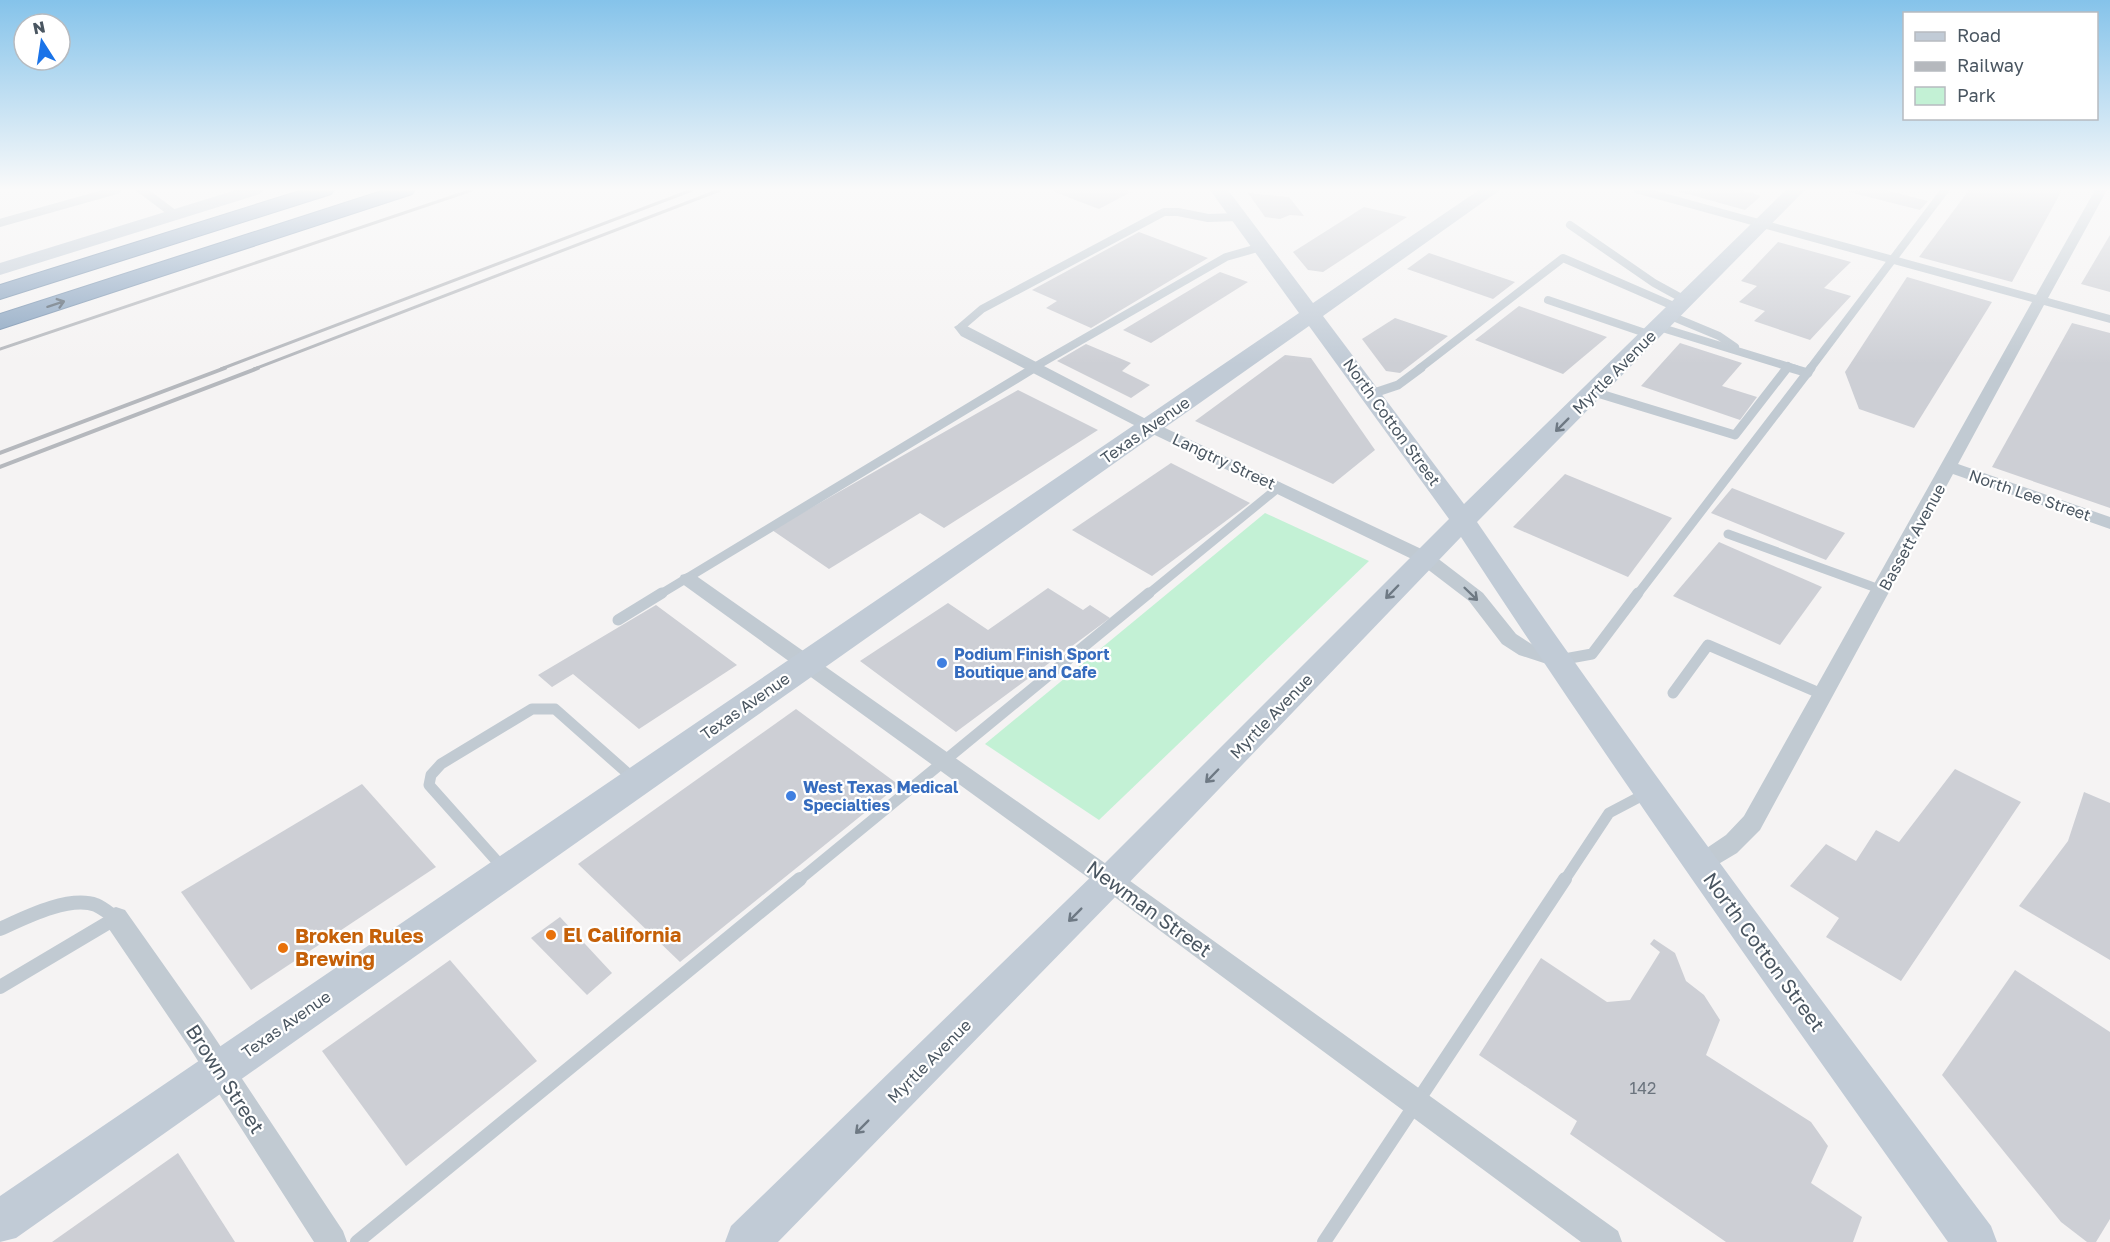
<svg xmlns="http://www.w3.org/2000/svg" width="2110" height="1242" viewBox="0 0 2110 1242" font-family="'Golos Text',sans-serif">
  <style>
    .green { fill: #c3f1d5 }
    .building { fill: #cdcfd5 }
    .lines { fill: none; stroke-linecap: round; stroke-linejoin: round }
    .highway-casing { stroke: #7690ad; stroke-width: 2 }
    .lane-far3 { stroke: #c1cad2; stroke-width: 8 }
    .lane-far2 { stroke: #c1cad2; stroke-width: 9 }
    .lane-far1 { stroke: #c1cad2; stroke-width: 11 }
    .lane { stroke: #c1cad2; stroke-width: 14 }
    .street { fill: #c1cad2; fill-rule: evenodd }
    .secondary { fill: #c1cbd6; fill-rule: evenodd }
    .highway { fill: #8ba5c1; fill-rule: evenodd }
    .rail-far1 { stroke: #b5b8bd; stroke-width: 3 }
    .rail { stroke: #b5b8bd; stroke-width: 4 }
    .oneway { stroke: #505e6b }
    .oneway2 { stroke: #6e7984 }
    .oneway3 { stroke: #6e7983 }
    .shop-dot { fill: #3f7fe0; stroke: #fff; stroke-width: 2 }
    .food-dot { fill: #e8710a; stroke: #fff; stroke-width: 2 }
    .labels { text-anchor: middle; stroke-width: 4.5; stroke-linejoin: round; paint-order: stroke }
    .street-label { font-size: 16px; fill: #4a5661; stroke: #fff }
    .shop-label { font-size: 16px; font-weight: bold; fill: #366cbe; stroke: #fff; text-anchor: start }
    .near-number-label { font-size: 16px; fill: #6b747e }
    .near-street-label { font-size: 20px; fill: #4a5661; stroke: #fff }
    .near-food-label { font-size: 20px; font-weight: bold; fill: #c56008; stroke: #fff; text-anchor: start }
  </style>
  <rect width="100%" height="100%" fill="#f5f3f3"/>
  <!-- green -->
  <path class="green" d="M1265,513L1369,561L1099,820L985,744Z"/>
  <!-- building -->
  <g class="building">
    <path d="M1055,190H1126L1131,192L1099,209L1052,191Z"/>
    <path d="M1741,190L1761,196L1745,210L1677,191Z"/>
    <path d="M1885,190L1928,201L1920,210L1845,191Z"/>
    <path d="M1969,190H2062L2012,282L1919,257Z"/>
    <path d="M1248,193L1289,197L1304,216L1290,215L1280,219L1265,217Z"/>
    <path d="M1364,207L1407,217L1323,272L1308,270L1293,252Z"/>
    <path d="M1139,232L1208,258L1091,328L1046,308L1057,301L1032,290Z"/>
    <path d="M2110,235V292L2081,284Z"/>
    <path d="M1778,242L1851,262L1824,288L1851,296L1810,340L1754,321L1765,311L1739,302L1757,286L1741,281Z"/>
    <path d="M1429,253L1515,282L1493,299L1407,269Z"/>
    <path d="M1220,272L1248,282L1151,343L1123,330Z"/>
    <path d="M1907,277L1992,302L1914,428L1859,409L1845,372Z"/>
    <path d="M1519,306L1607,337L1563,374L1475,340Z"/>
    <path d="M1395,318L1448,336L1400,373L1386,371L1362,339Z"/>
    <path d="M2072,323L2110,333V508L1992,467Z"/>
    <path d="M1680,343L1742,363L1722,386L1757,397L1740,420L1641,386Z"/>
    <path d="M1086,344L1131,363L1122,371L1150,385L1131,398L1057,361Z"/>
    <path d="M1285,355L1311,358L1375,450L1333,484L1195,421Z"/>
    <path d="M1018,390L1098,430L944,528L920,513L829,569L772,530Z"/>
    <path d="M1171,463L1250,503L1152,576L1072,530Z"/>
    <path d="M1565,474L1672,518L1628,577L1513,527Z"/>
    <path d="M1732,488L1845,533L1826,560L1711,513Z"/>
    <path d="M1719,542L1822,587L1780,645L1673,596Z"/>
    <path d="M1048,588L1083,610L1090,605L1110,618L956,732L860,661L948,603L988,630Z"/>
    <path d="M656,605L737,665L639,729L573,674L552,687L538,675Z"/>
    <path d="M796,709L899,785L680,962L578,864Z"/>
    <path d="M1955,769L2021,802L1901,981L1826,937L1839,918L1790,886L1826,844L1856,861L1876,830L1899,842Z"/>
    <path d="M362,784L436,867L251,990L181,892Z"/>
    <path d="M2084,792L2110,803V960L2019,906L2068,841Z"/>
    <path d="M560,917L612,973L587,995L531,938Z"/>
    <path d="M1654,939L1675,953L1686,981L1704,995L1720,1020L1706,1055L1811,1122L1828,1146L1811,1183L1862,1217L1853,1242H1726L1570,1134L1577,1121L1479,1055L1541,958L1607,1002L1630,1000L1660,952L1650,944Z"/>
    <path d="M450,960L537,1061L406,1166L322,1051Z"/>
    <path d="M2015,970L2110,1032V1219L2096,1242H2087L2061,1222L1942,1075Z"/>
    <path d="M178,1153L235,1242H52Z"/>
  </g>
  <g class="lines">
    <defs>
      <g id="highway">
        <path d="M303,190H334L331,194L0,299V285Z"/>
        <path d="M385,190H415L412,194L0,329V314Z"/>
      </g>
    </defs>
    <!-- highway casing -->
    <use href="#highway" class="highway-casing"/>
    <!-- lane-far3 -->
    <g class="lane-far3">
      <path d="M0,223L117,190"/>
      <path d="M1570,225L1654,283L1685,300"/>
      <path d="M1548,300L1651,335"/>
      <path d="M1671,316L1719,336L1735,347"/>
      <path d="M961,327L982,309L1164,212H1178L1208,218L1238,217"/>
      <path d="M1659,327L1796,369"/>
      <path d="M1031,369L1226,257L1261,247"/>
      <path d="M1419,369L1563,258L1678,308"/>
      <path d="M1786,369L1788,366"/>
      <path d="M1810,369L1945,190"/>
    </g>
    <!-- lane-far2 -->
    <g class="lane-far2">
      <path d="M1791,368L1808,373"/>
      <path d="M1594,392L1735,435L1787,368"/>
      <path d="M1371,394L1398,385L1421,368"/>
      <path d="M1728,534L1882,590"/>
      <path d="M659,595L1034,368"/>
      <path d="M1147,595L1279,487"/>
      <path d="M1637,595L1811,368"/>
    </g>
    <!-- lane-far1 -->
    <g class="lane-far1">
      <path d="M618,620L662,593"/>
      <path d="M1559,660L1592,654L1638,593"/>
      <path d="M1673,693L1708,645L1824,695"/>
      <path d="M503,868L429,785L431,775L441,764L532,709H555L634,779"/>
      <path d="M798,881L1149,593"/>
      <path d="M1564,881L1609,813L1647,793"/>
    </g>
    <!-- lane -->
    <g class="lane">
      <path d="M0,929C24,918 69,895 96,905C103,908 110,914 116,918L0,987"/>
      <path d="M357,1242L800,879"/>
      <path d="M1324,1242L1565,879"/>
    </g>
    <!-- street -->
    <g class="street">
      <path d="M135,190H149L181,214L175,218L171,217Z"/>
      <path d="M1633,190H1653L2036,295L2095,190H2107L2048,298L2110,315V323L2044,305L1958,464L2110,517V529L1953,474L1760,830L1737,853L1700,875L1692,872L1688,865L1692,858L1726,835L1744,816L2032,302L1635,193Z"/>
      <path d="M961,323L1144,418L1432,554L1483,593L1516,634L1533,645L1563,655L1566,660L1563,665L1556,667L1519,655L1502,644L1469,601L1418,562L1132,424L961,336L954,327Z"/>
      <path d="M688,573L695,575L1119,873L1618,1231L1622,1242H1581L1101,887L681,583L679,579L681,575Z"/>
      <path d="M116,907L125,910L209,1029L343,1231L347,1242H314L189,1047L107,926L104,918L107,910Z"/>
    </g>
    <!-- secondary -->
    <g class="secondary">
      <path d="M236,190H263L260,194L0,275V263Z"/>
      <path d="M1210,190H1228L1313,303L1479,190H1500L1323,316L1464,504L1786,190H1805L1477,522C1641,762 1816,993 1991,1226L1997,1242H1948C1783,1009 1617,777 1461,537L1122,890L778,1242H725L731,1226L1098,870L1449,519L1309,326L16,1238L0,1242V1196L1299,313Z"/>
    </g>
    <!-- highway -->
    <use href="#highway" class="highway"/>
    <!-- rail-far1 -->
    <g class="rail-far1">
      <path d="M0,349L472,190"/>
      <path d="M221,369L692,190"/>
      <path d="M254,369L720,190"/>
    </g>
    <!-- rail -->
    <g class="rail">
      <path d="M0,453L225,368"/>
      <path d="M0,467L258,368"/>
    </g>
  </g>
  <!-- one-way arrows -->
  <defs><path id="oneway-shaft" d="M-6 0H5M1.5-3L5.5 0L1.5 3" fill="none" stroke-width="1.6" stroke-linecap="round" stroke-linejoin="round" transform="scale(1.5)"/></defs>
  <use class="oneway" href="#oneway-shaft" transform="translate(56 304) rotate(-18)"/>
  <g class="oneway2">
    <use href="#oneway-shaft" transform="translate(1562 425) rotate(135)"/>
    <use href="#oneway-shaft" transform="translate(1392 592) rotate(134)"/>
    <use href="#oneway-shaft" transform="translate(1212 776) rotate(134)"/>
    <use href="#oneway-shaft" transform="translate(1075 915) rotate(135)"/>
    <use href="#oneway-shaft" transform="translate(862 1127) rotate(135)"/>
  </g>
  <use class="oneway3" href="#oneway-shaft" transform="translate(1471 594) rotate(44)"/>
  <!-- sky -->
  <linearGradient id="sky" x2="0" y2="1"><stop stop-color="#85c3ea"/><stop offset="0.52" stop-color="#fafafa"/><stop offset="1" stop-color="#fafafa" stop-opacity="0"/></linearGradient>
  <rect width="2110" height="364" fill="url(#sky)"/>
  <!-- markers -->
  <g class="shop-dot">
    <circle cx="942" cy="663" r="6"/>
    <circle cx="791" cy="796" r="6"/>
  </g>
  <g class="food-dot">
    <circle cx="551" cy="935" r="6"/>
    <circle cx="283" cy="948" r="6"/>
  </g>
  <g class="labels">
    <!-- street labels -->
    <g class="street-label">
      <text transform="translate(1614 372) rotate(-45)" y="6">Myrtle Avenue</text>
      <text transform="translate(1392 422) rotate(54)" y="6">North Cotton Street</text>
      <text transform="translate(1145 430) rotate(-35)" y="6">Texas Avenue</text>
      <text transform="translate(1224 461) rotate(25)" y="6">Langtry Street</text>
      <text transform="translate(2030 495) rotate(19)" y="6">North Lee Street</text>
      <text transform="translate(1912 537) rotate(-61)" y="6">Bassett Avenue</text>
      <text transform="translate(745 706) rotate(-35)" y="6">Texas Avenue</text>
      <text transform="translate(1271 716) rotate(-46)" y="6">Myrtle Avenue</text>
      <text transform="translate(286 1024) rotate(-35)" y="6">Texas Avenue</text>
      <text transform="translate(929 1061) rotate(-45)" y="6">Myrtle Avenue</text>
    </g>
    <!-- shop labels -->
    <g class="shop-label">
      <text x="954" y="660">Podium Finish Sport<tspan x="954" dy="18">Boutique and Cafe</tspan></text>
      <text x="803" y="793">West Texas Medical<tspan x="803" dy="18">Specialties</tspan></text>
    </g>
    <!-- near-number labels -->
    <g class="near-number-label">
      <text x="1643" y="1094">142</text>
    </g>
    <!-- near-street labels -->
    <g class="near-street-label">
      <text transform="translate(1149 909) rotate(36)" y="7">Newman Street</text>
      <text transform="translate(1764 952) rotate(54)" y="7">North Cotton Street</text>
      <text transform="translate(225 1079) rotate(57)" y="7">Brown Street</text>
    </g>
    <!-- near-food labels -->
    <g class="near-food-label">
      <text x="563" y="942">El California</text>
      <text x="295" y="943">Broken Rules<tspan x="295" dy="23">Brewing</tspan></text>
    </g>
  </g>
  <!-- legend -->
  <rect x="1903" y="12" width="195" height="108" fill="#ffffff" stroke="#b7bbc0" stroke-width="1.5"/>
  <rect x="1915" y="32" width="30" height="9" fill="#c1cbd6" stroke="#b7bbc0" stroke-width="1.5"/>
  <text x="1957" y="42" font-size="18" fill="#4a5661">Road</text>
  <rect x="1915" y="62" width="30" height="9" fill="#b5b8bd" stroke="#b7bbc0" stroke-width="1.5"/>
  <text x="1957" y="72" font-size="18" fill="#4a5661">Railway</text>
  <rect x="1915" y="87" width="30" height="18" fill="#c3f1d5" stroke="#b7bbc0" stroke-width="1.5"/>
  <text x="1957" y="102" font-size="18" fill="#4a5661">Park</text>
  <!-- north arrow -->
  <g transform="translate(42 42) rotate(348)"><circle r="28" fill="#ffffff" stroke="#b7bbc0" stroke-width="1.5"/>
  <path d="M0-4.5L10 22L0 15L-10 22Z" fill="#1a73e8"/>
  <text y="-9" font-size="16" font-weight="bold" text-anchor="middle" fill="#4a5661">N</text>
  </g>
</svg>
